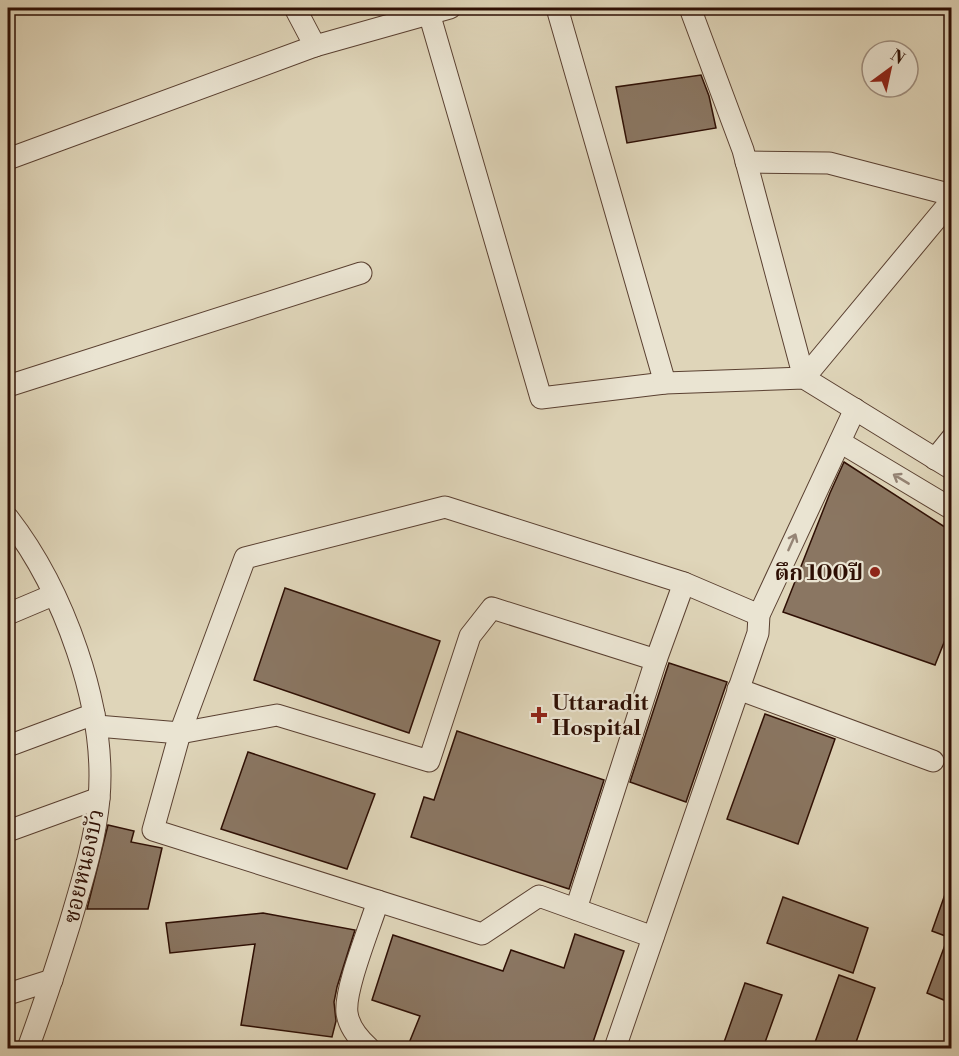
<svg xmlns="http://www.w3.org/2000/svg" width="959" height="1056" viewBox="0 0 959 1056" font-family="'Libre Bodoni','Noto Serif Thai',serif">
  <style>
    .building { fill: #8a7662; stroke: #2e0f04; stroke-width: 1.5 }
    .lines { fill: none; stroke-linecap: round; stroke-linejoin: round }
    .minor-casing { stroke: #5a4031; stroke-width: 23 }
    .minor { stroke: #eae4d2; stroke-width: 21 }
    .oneway { stroke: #958475 }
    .poi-dot { fill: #8f2418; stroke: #eae4d2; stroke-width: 2 }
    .labels { text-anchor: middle; stroke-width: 4.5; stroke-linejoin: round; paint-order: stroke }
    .poi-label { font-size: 22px; font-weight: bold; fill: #2e0f04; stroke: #eae4d2; text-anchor: end }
    .street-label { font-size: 22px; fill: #2e0f04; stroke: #eae4d2 }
  </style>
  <rect width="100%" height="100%" fill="#dfd5b9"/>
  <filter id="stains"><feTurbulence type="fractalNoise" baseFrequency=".00333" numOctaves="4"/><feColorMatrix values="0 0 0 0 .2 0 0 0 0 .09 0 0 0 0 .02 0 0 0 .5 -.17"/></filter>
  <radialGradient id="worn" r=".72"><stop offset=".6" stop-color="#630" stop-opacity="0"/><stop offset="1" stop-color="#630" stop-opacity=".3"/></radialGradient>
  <!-- building -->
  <g class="building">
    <path d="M701,75L709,96L716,128L627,143L616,87Z"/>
    <path d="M844,462L951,531V625L935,665L783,612L830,493Z"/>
    <path d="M285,588L440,641L409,733L254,680Z"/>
    <path d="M669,663L727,682L686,802L630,782Z"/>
    <path d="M765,714L835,739L798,844L727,819Z"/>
    <path d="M457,731L604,780L569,889L411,837L424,797L434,800Z"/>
    <path d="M248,752L375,794L347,869L221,829Z"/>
    <path d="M108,825L134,831L131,842L162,848L148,909H87Z"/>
    <path d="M949,883L951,884V1003L927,993L948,937L932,931Z"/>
    <path d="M783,897L868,928L853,973L767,943Z"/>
    <path d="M263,913L355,930L337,987L334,1002L336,1021L332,1037L241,1025L255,944L170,953L166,923Z"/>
    <path d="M575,934L624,951L591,1048H407L420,1016L372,1000L393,935L503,971L511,950L564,968Z"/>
    <path d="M839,975L875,988L854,1048H813Z"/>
    <path d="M745,983L782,995L763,1048H722Z"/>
  </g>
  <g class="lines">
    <defs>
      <g id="minor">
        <path d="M295,8L315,46"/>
        <path d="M425,8L429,13L541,398L665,383L804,378L952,469"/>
        <path d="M557,8L665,383"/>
        <path d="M690,8L743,150L804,378"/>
        <path d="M8,159L315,46L450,8"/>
        <path d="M746,162L829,163L952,195"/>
        <path d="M804,378L952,200"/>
        <path d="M8,386L361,273"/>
        <path d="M840,442L952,509"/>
        <path d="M935,459L952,438"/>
        <path d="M8,518C63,589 107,707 99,799C95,841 82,882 70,923C57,965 43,1007 28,1048"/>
        <path d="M8,614L53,595"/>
        <path d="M738,689L933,761"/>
        <path d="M97,726L180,733L277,715L429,761L470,636L492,608L656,660"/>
        <path d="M8,746L94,714"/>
        <path d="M8,831L99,798"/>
        <path d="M576,909L656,660L684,583"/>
        <path d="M653,937L539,896L482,934L153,830L180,733L245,558L445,507L684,583L759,615"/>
        <path d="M8,994L52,980"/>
        <path d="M369,1048C359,1039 349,1028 347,1013C344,990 370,927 378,901"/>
        <path d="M615,1048L758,633L759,615L855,409"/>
      </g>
    </defs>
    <!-- minor casing -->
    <use href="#minor" class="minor-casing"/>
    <!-- minor -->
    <use href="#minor" class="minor"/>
  </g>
  <!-- one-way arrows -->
  <defs><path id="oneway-shaft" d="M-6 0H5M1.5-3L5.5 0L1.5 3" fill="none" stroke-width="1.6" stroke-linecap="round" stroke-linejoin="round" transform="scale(1.5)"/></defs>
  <g class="oneway">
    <use href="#oneway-shaft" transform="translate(901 479) rotate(-149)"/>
    <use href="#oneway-shaft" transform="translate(792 542) rotate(-66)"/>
  </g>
  <!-- markers -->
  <g class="poi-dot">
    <circle cx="875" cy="572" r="6"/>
    <path d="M536 706h6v6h6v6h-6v6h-6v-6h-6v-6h6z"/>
  </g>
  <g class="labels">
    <!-- poi labels -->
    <g class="poi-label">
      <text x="863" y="580">ตึก 100ปี</text>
      <text x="552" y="710" text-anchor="start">Uttaradit<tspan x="552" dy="25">Hospital</tspan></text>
    </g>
    <!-- street labels -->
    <g class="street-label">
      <text transform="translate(83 866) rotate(-77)" y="8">ซอยหนองบัว</text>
    </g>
  </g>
  <!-- margin -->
  <rect width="959" height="1056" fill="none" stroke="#dfd5b9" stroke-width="30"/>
  <rect x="9" y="9" width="941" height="1038" fill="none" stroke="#2e0f04" stroke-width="3"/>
  <rect x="15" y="15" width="929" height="1026" fill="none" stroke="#2e0f04" stroke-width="1.5"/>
  <!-- north arrow -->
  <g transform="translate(890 69) rotate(33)"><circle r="28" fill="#eae4d2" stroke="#9f8f80" stroke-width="1.5"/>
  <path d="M0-4.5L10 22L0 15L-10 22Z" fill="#8f2418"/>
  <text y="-9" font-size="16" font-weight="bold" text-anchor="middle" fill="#2e0f04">N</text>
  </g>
  <rect width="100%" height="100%" filter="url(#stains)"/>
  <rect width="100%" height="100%" fill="url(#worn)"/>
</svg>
